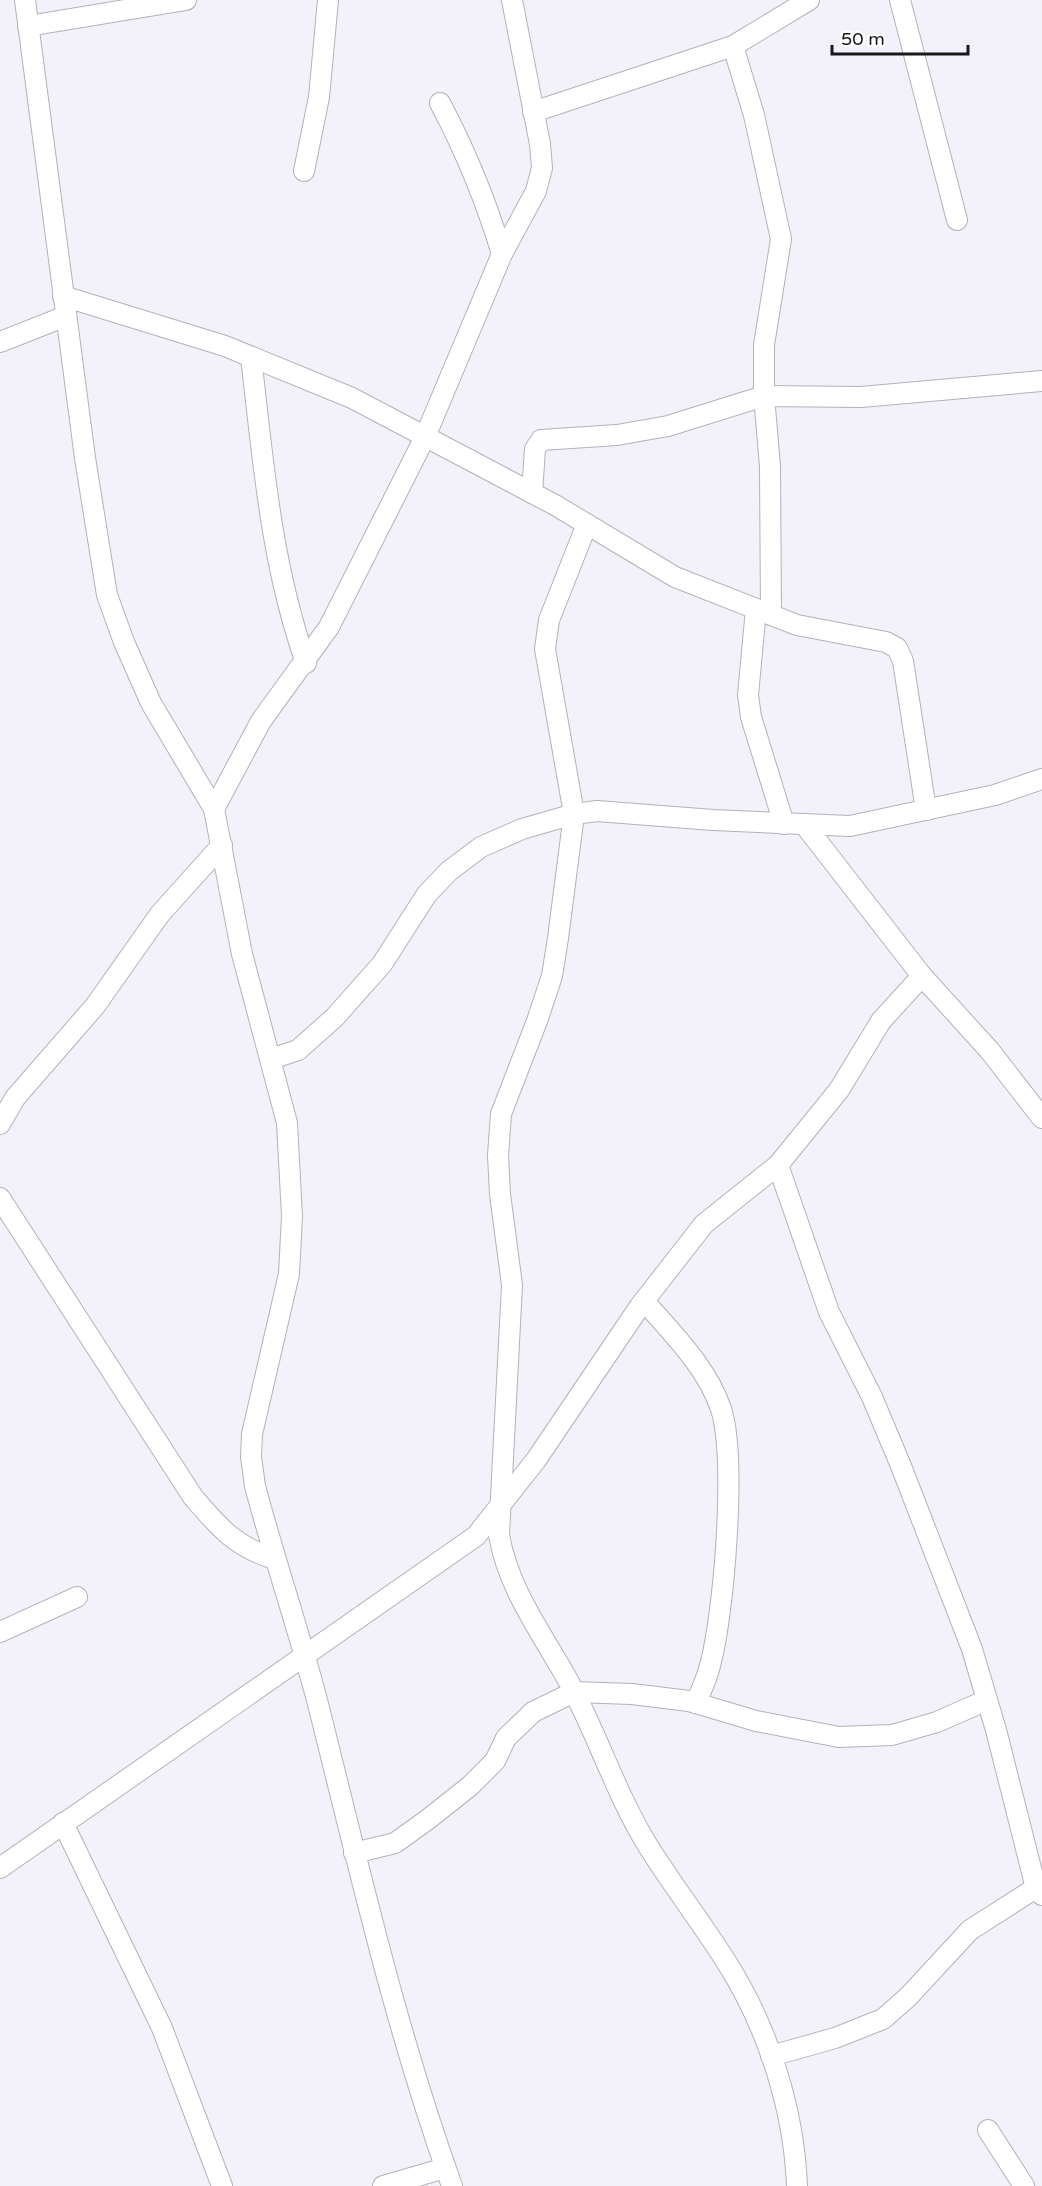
<svg xmlns="http://www.w3.org/2000/svg" width="1042" height="2186" viewBox="0 0 1042 2186" font-family="'Varela Round',sans-serif">
  <style>
    .lines { fill: none; stroke-linecap: round; stroke-linejoin: round }
    .minor-casing { stroke: #b3b2ba; stroke-width: 22 }
    .minor { stroke: #fff; stroke-width: 20 }
  </style>
  <rect width="100%" height="100%" fill="#f3f2fa"/>
  <g class="lines">
    <defs>
      <g id="minor">
        <path d="M25,0L85,458L107,595L124,642L151,703L214,809L242,954L287,1123L292,1216L289,1274L252,1434L251,1457L255,1486C274,1558 298,1628 317,1700C358,1863 395,2028 452,2186"/>
        <path d="M900,0L957,220"/>
        <path d="M28,26L186,0"/>
        <path d="M733,46L754,115L781,239L764,345V396L770,466L771,615"/>
        <path d="M440,103C466,152 486,201 502,254"/>
        <path d="M533,112L733,46L809,0"/>
        <path d="M304,171L319,97L328,0"/>
        <path d="M63,296L225,346L352,398L555,505L675,577L797,625L886,642L897,648L903,661L926,810"/>
        <path d="M0,342L66,316"/>
        <path d="M251,357C263,460 271,564 306,663"/>
        <path d="M532,493L535,449L541,440L617,435L668,426L764,396L861,397L1042,381"/>
        <path d="M587,524L549,620L545,649L574,814L558,938L552,976L537,1021L501,1114L498,1155L500,1194L512,1285L499,1535C508,1589 543,1635 569,1682C598,1736 616,1794 648,1846C673,1886 702,1923 727,1963C768,2028 794,2109 797,2186"/>
        <path d="M756,609L748,695L751,717L784,824"/>
        <path d="M214,809L261,721L329,627L425,437L502,254L536,191L542,168L540,144L512,0"/>
        <path d="M804,824L922,976L990,1051L1042,1118"/>
        <path d="M271,1059L298,1050L335,1017L382,964L427,894L449,871L481,847L522,829L574,814L597,811L713,820L850,826L995,795L1042,779"/>
        <path d="M0,1124L15,1098L95,1006L160,914L222,845"/>
        <path d="M778,1165L829,1312L872,1397L901,1466L972,1649L996,1730L1036,1888L1042,1895"/>
        <path d="M0,1198L193,1497C219,1527 234,1546 274,1559"/>
        <path d="M644,1301C672,1333 707,1367 721,1409C737,1457 724,1619 709,1669C706,1681 700,1692 696,1703"/>
        <path d="M0,1632L77,1597"/>
        <path d="M63,1823L162,2028L222,2186"/>
        <path d="M354,1853L395,1843L427,1820L470,1786L495,1761L506,1738L533,1712L574,1692L632,1694L689,1701L756,1721L839,1737L892,1735L937,1722L987,1700"/>
        <path d="M0,1868L476,1536L536,1460L640,1306L704,1224L778,1165L839,1090L881,1021L922,976"/>
        <path d="M771,2056L835,2038L883,2019L908,1997L970,1930L1042,1884"/>
        <path d="M988,2130L1024,2186"/>
        <path d="M383,2186L445,2168"/>
      </g>
    </defs>
    <!-- minor casing -->
    <use href="#minor" class="minor-casing"/>
    <!-- minor -->
    <use href="#minor" class="minor"/>
  </g>
  <!-- scale -->
  <path d="M832 45v9h136v-9" fill="none" stroke="#19191c" stroke-width="3"/>
  <text x="841" y="45" font-size="18" fill="#19191c" stroke="#ffffff" stroke-width="4.5" paint-order="stroke">50 m</text>
</svg>
